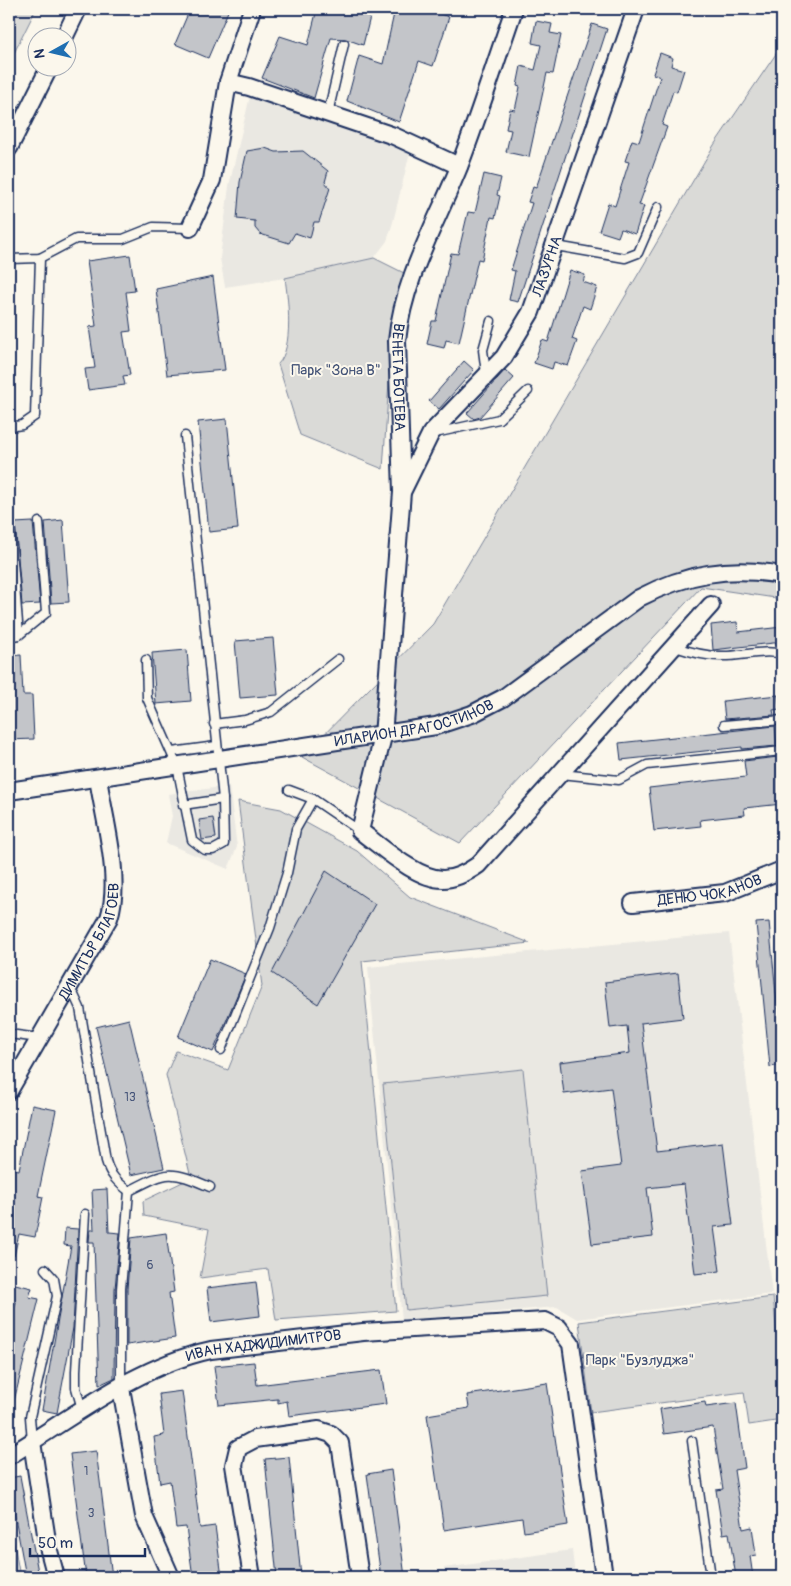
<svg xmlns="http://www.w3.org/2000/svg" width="791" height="1586" viewBox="0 0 791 1586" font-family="Pangolin,sans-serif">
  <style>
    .built { fill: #eae8e2 }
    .green { fill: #dadad7; stroke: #7a849a }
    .building { fill: #c3c5c9; stroke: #1b2f5e }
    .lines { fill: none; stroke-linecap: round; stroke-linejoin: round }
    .lane-casing { stroke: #1b2f5e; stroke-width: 11 }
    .street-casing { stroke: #1b2f5e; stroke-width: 20 }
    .lane { stroke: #fbf7ec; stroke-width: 8 }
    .street { stroke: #fbf7ec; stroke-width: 16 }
    .labels { text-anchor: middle; stroke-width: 4; stroke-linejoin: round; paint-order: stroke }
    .number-label { font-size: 12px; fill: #455479 }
    .street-label { font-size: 15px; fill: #1b2f5e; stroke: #fbf7ec }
    .park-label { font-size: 15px; fill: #415176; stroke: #fbf7ec }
  </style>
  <rect width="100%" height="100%" fill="#fbf7ec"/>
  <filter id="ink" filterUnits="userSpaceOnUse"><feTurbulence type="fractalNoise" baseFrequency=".02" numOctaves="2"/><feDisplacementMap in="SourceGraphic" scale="10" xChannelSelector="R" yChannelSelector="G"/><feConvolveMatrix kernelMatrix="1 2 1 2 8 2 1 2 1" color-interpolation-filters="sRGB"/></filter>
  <g filter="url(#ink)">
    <!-- built -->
    <g class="built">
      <path d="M250,96L411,148L393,222L387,241L374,258L285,278L225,287L220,258L229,186Z"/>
      <path d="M229,786L237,847L228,869L166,843L172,816L168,794Z"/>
      <path d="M729,933L772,1294L577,1319L557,1307L402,1320L368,967Z"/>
      <path d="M572,1550L575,1577H446L444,1568Z"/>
    </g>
    <!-- green -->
    <g class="green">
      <path d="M9,9H36L9,63Z"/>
      <path d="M782,45V599L701,587L460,843L302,757L433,624L714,145Z"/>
      <path d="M374,258L408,275L393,323L383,469L300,435L278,364C294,348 288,299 285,278Z"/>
      <path d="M238,801L281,809L357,851L410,897L530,943L362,961L396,1311L276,1320L268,1269L200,1278L209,1229L144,1216L143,1201L191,1178L166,1075L176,1051L228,1070L262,986Z"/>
      <path d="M523,1069L547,1296L406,1310L383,1084Z"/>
      <path d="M773,1297L777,1335H782V1420L749,1425L744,1392L591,1412L579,1322Z"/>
      <path d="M9,1515L20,1577H9Z"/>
    </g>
    <!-- building -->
    <g class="building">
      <path d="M190,9H229L208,58L175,44Z"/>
      <path d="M317,9H372L363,45L346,39L331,38L314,98L262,78L280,36L308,45Z"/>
      <path d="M395,9H425L449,17L433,66L419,61L399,122L347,101L359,56L383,64Z"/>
      <path d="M536,21L552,24L550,33L561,35L553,74L547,73L529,157L506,152L511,130L506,129L510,109L515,110L520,87L517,86L521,66L535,70L541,45L532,43Z"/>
      <path d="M592,24L607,29L518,302L509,300L515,271L511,270L532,203L528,202L533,187L536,188Z"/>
      <path d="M660,53L673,58L671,66L684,70L677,92L673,91L662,125L667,127L639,205L644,206L635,234L621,229L618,237L599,231L608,203L615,206L629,162L625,161L632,140L639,142L660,77L653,74Z"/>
      <path d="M265,148L276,152L303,151L328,171L325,182L330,188L319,222H314L310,238L295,233L289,243L260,234L255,228V221L237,219L240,182L247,151Z"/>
      <path d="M484,174L501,178L497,195L500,196L495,218L491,217L482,260L478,259L459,343L446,340L444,348L427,344L432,321H436L451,253L458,254L468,212L475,213Z"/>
      <path d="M130,255L135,291L126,292L131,331L123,332L130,375L123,376L125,385L88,390L85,369L95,368L89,327L96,326L87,261Z"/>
      <path d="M570,270L585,275L583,282L597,287L590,309L583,306L572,339L577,341L568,366L554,362L552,369L534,363L542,340L548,342Z"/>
      <path d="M213,277L225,370L167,375L156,289Z"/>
      <path d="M464,361L474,370L439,409L429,401Z"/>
      <path d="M505,370L514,378L480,417L474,419L467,413Z"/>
      <path d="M227,419L238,529L209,532L198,422Z"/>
      <path d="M63,520L69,602L51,603L45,522Z"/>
      <path d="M33,522L40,604L22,605L15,523Z"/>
      <path d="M737,622L738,632L782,627V642L713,650L711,625Z"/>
      <path d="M273,638L278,695L240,698L235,641Z"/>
      <path d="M187,650L191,701L156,704L152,653Z"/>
      <path d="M21,655L23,695H32L34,739L9,740V656Z"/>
      <path d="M778,695L780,709L773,710L774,715L725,719L723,701Z"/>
      <path d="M775,726L777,746L742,749V747L621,760L619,743Z"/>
      <path d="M778,757L779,764H782V804L744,808L745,815L700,820L701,826L654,831L649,788L746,777L744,761Z"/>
      <path d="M213,818L216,838L202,840L199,820Z"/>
      <path d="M326,871L375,904L318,1004L272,973Z"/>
      <path d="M769,922L782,1054V1065L770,1067L756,923Z"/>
      <path d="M210,959L246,974L213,1052L178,1037Z"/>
      <path d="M678,973L683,1018L641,1023L657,1151L723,1143L733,1225L714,1227L720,1271L695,1274L684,1184L647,1188L653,1237L592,1244L582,1171L621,1166L611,1088L564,1094L560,1062L630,1053L627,1026L610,1028L605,982Z"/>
      <path d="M129,1019L164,1168L131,1175L96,1027Z"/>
      <path d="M32,1105L56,1110L38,1196L43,1197L35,1237L19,1234L14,1256H9V1168L19,1170Z"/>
      <path d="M107,1189L109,1232L120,1233L115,1289L114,1378L99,1385L94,1242H89L90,1230H94L92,1190Z"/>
      <path d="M65,1228L78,1229L73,1328L57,1413L42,1410L71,1246L64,1245Z"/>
      <path d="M166,1233L174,1292L169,1293L175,1338L127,1345V1289L131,1238Z"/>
      <path d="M256,1282L260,1316L211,1322L207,1288Z"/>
      <path d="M11,1283L32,1288L29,1297L39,1299L13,1405L9,1404V1331L16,1302L9,1300Z"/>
      <path d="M254,1362L257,1385L381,1370L386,1404L289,1416L287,1401L278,1403V1399L219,1405L214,1366Z"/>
      <path d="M547,1383L568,1525L524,1532L522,1518L444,1530L427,1415L469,1408L467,1395Z"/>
      <path d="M182,1391L200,1528L215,1526L222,1577H193L186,1527L176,1528L170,1481L160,1483L154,1437L164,1435L159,1394Z"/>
      <path d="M705,1402L706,1407L736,1403L745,1468L734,1470L743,1529L752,1527L756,1555L750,1556L753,1577H736L729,1533L723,1534L716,1490L723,1489L713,1427L664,1434L660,1409Z"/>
      <path d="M96,1451L101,1489L112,1577H86L75,1492L70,1454Z"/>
      <path d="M289,1457L301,1577H277L265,1459Z"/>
      <path d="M391,1470L405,1577H381L367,1474Z"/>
      <path d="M20,1476L39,1577H26L9,1484V1478Z"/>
    </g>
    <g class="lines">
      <defs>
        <g id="lane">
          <path d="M328,113L344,44"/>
          <path d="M556,246L625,258L638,253L658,207"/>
          <path d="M9,259L40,258L76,239H123L153,227L190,228"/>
          <path d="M486,373L483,350L491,321"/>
          <path d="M9,427L22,425L35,416L40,258"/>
          <path d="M435,433L499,419L528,391"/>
          <path d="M10,526L19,635"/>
          <path d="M9,637L19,635L46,613L39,522"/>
          <path d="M675,647C690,652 704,656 720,656C741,657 762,649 782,654"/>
          <path d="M146,660L147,698L177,766L192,840L205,850H213L224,844L223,799L185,436"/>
          <path d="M214,724L245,720L271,712L338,659"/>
          <path d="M724,725L782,720"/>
          <path d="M172,752L216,746"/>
          <path d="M561,774L619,780L647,765L782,751"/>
          <path d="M289,790L313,799L360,831"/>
          <path d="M183,805L223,799"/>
          <path d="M66,989L74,995L80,1008L106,1161C110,1175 117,1182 129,1191C168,1171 169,1169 210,1187"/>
          <path d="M9,1034L39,1038"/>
          <path d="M221,1050L270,928L287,873L296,829L313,799"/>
          <path d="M121,1386V1289L129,1191"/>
          <path d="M82,1409L76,1388V1371L85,1214"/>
          <path d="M692,1441L711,1577"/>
          <path d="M32,1442L30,1417L57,1296L54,1279L45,1269"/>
        </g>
        <g id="street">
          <path id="s1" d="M514,9C496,61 479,115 459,167C436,224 403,279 397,341L402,492L383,736L360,831C381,846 416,879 443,879C456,879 468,872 478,865L711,605"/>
          <path d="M64,38L78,9"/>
          <path d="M228,82L249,87L394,136L459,166"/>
          <path d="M9,148L49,68"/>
          <path d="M190,228L212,180L228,82L252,9"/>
          <path id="s2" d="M403,490L431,433L504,357L531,312L636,9"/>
          <path id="s3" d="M9,791L436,726L472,714L503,698L639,598C687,573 729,566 782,575"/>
          <path id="s4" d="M633,903L725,893L782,870"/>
          <path id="s5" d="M9,1091L109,918C122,879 104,819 98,778"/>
          <path d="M121,1388L144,1516L171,1577"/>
          <path d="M32,1442L48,1547L56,1577"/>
          <path id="s6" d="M9,1456C73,1417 137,1366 211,1350L363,1332L545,1321L559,1328L571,1344L604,1577"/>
          <path d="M252,1577L234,1465L238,1448L255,1439L319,1430L331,1434L340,1443L360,1577"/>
        </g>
      </defs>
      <!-- lane casing -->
      <use href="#lane" class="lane-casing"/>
      <!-- street casing -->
      <use href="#street" class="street-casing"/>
      <!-- lane -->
      <use href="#lane" class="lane"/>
      <!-- street -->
      <use href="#street" class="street"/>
    </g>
  </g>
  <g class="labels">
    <!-- number labels -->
    <g class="number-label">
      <text x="130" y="1101">13</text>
      <text x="150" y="1269">6</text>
      <text x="86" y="1475">1</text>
      <text x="91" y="1517">3</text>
    </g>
    <!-- street labels -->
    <g class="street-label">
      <text dy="5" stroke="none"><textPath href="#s2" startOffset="270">ЛАЗУРНА</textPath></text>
      <text dy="5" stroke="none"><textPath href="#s1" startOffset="389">ВЕНЕТА БОТЕВА</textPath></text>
      <text dy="5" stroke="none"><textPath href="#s3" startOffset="411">ИЛАРИОН ДРАГОСТИНОВ</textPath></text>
      <text dy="5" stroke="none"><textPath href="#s4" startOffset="78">ДЕНЮ ЧОКАНОВ</textPath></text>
      <text dy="5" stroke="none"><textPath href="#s5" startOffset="171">ДИМИТЪР БЛАГОЕВ</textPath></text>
      <text dy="5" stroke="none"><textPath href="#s6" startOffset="282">ИВАН ХАДЖИДИМИТРОВ</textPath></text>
    </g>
    <!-- park labels -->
    <g class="park-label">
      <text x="336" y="375">Парк "Зона В"</text>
      <text x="640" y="1365">Парк "Бузлуджа"</text>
    </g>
  </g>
  <!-- margin -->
  <rect width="791" height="1586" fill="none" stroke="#fbf7ec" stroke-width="30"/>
  <rect x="15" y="15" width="761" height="1556" fill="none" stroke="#1b2f5e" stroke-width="2" filter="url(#ink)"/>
  <!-- north arrow -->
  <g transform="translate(52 52) rotate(262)"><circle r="24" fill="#fbf7ec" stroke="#a1a7b3"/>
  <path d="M0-4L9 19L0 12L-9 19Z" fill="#1f6fb2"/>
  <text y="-8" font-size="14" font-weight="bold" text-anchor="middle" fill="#1b2f5e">N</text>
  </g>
  <!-- scale -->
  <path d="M30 1548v8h115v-8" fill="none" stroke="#1b2f5e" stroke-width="2.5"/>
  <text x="38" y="1548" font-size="15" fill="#1b2f5e" stroke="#fbf7ec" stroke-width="4" paint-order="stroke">50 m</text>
</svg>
